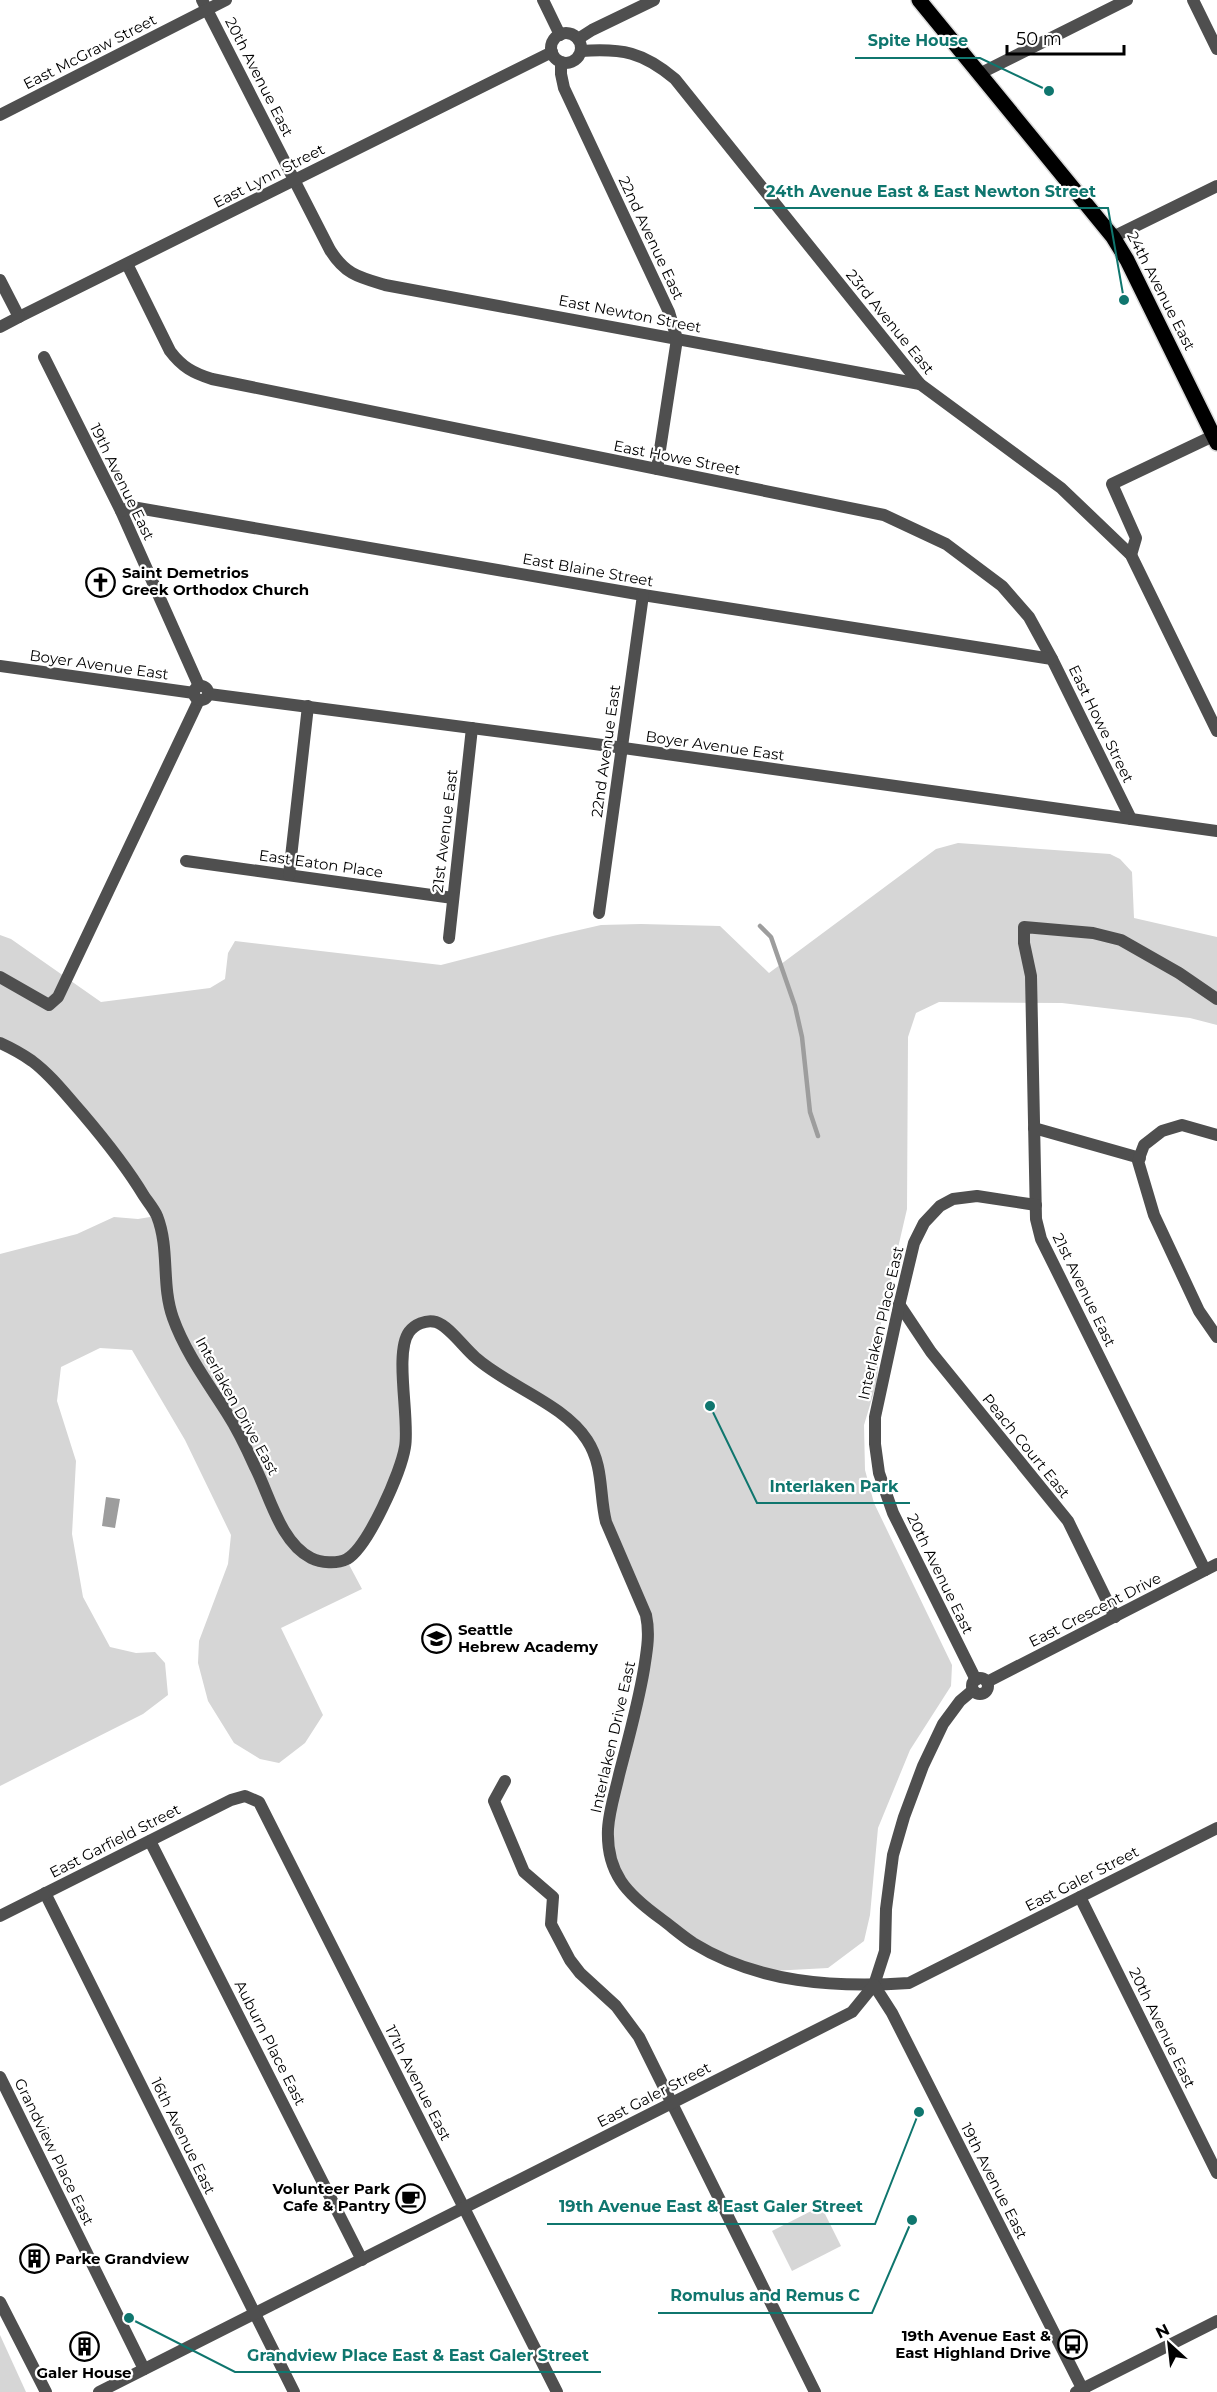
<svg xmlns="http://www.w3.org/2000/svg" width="1217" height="2392" viewBox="0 0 1217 2392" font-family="Montserrat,sans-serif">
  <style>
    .green { fill: #d6d6d6 }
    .water { fill: #9d9d9d }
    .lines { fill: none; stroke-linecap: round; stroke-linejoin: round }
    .stream { stroke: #9d9d9d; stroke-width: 4.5 }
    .primary-casing { stroke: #dbdbdb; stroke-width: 18 }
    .minor { stroke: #4f4f4f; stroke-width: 12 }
    .tertiary { stroke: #4f4f4f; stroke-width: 12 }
    .primary { stroke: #000; stroke-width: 15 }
    .labels { text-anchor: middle; stroke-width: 4.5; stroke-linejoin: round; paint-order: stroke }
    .street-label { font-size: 15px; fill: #000; stroke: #fff }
    .poi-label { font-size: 15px; font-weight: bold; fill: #000; stroke: #fff; text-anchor: start }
    .leader { fill: none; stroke: #0f766e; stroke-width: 2 }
    .callout-dot { fill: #0f766e; stroke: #fff; stroke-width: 2 }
    .callout-label { font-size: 16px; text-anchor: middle; font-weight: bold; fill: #0f766e; stroke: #fff; stroke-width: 4.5; stroke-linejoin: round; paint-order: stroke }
  </style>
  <rect width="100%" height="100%" fill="#fff"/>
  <!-- green -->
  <g class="green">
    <path d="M958,843L1110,854L1120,859L1132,872L1134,918L1217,937V1025L1190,1018L1062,1003L939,1002L916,1013L908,1037L907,1209L881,1321L877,1382L864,1425L865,1470L874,1503L952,1665L951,1686L910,1750L878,1828L870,1915L864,1941L828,1968L754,1972L722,1958L635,1900L609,1848L649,1628L621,1562L587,1440L542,1401L437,1322L409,1332L406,1430L385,1499L346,1559L362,1589L281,1628L323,1715L305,1743L279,1763L260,1759L234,1743L208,1701L198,1663L199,1641L228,1564L231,1535L185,1440L132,1350L100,1348L61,1367L57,1401L76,1461L72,1534L83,1597L110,1647L136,1653L155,1652L165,1663L168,1695L143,1714L0,1786V1254L77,1234L114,1217L138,1219L156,1216L56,1083L0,1043V935L11,939L101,1002L210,988L225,979L228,953L235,941L441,965L553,936L601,925L641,924L720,926L769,973L936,849Z"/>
    <path d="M821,2206L841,2246L792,2271L772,2231Z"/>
    <path d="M0,2335L26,2392H0Z"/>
  </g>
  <!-- water -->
  <path class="water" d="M106,1497L120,1499L115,1528L102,1526Z"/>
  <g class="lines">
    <!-- stream -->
    <path class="stream" d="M760,926L771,937L795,1006L802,1037L810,1112L818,1136"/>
    <defs>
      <path id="primary" d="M919,0L1113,237L1127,260L1217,443"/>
    </defs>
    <!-- primary casing -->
    <use href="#primary" class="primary-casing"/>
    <!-- minor -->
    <g class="minor">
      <path d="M202,0L330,250C345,274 358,277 385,285L920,384"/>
      <path d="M543,0L560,35"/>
      <path d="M1193,0L1217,49"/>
      <circle cx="566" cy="48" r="15"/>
      <path d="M578,39L592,30L654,0"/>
      <path d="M581,51C622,48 643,52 675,79L920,384L1061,488L1131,555L1217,731"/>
      <path d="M561,62V74L564,88L669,312L677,339L657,469"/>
      <path d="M979,74L1127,0"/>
      <path d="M0,115L226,0"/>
      <path d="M1113,237L1217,186"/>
      <path d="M127,264L170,351C182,367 193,373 212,379L884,515L946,544L1002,586L1029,617L1052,659L1131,819"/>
      <path d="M19,317L552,52"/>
      <path d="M44,357L121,511L199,686"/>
      <path d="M121,511L132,507L643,595L1052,659"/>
      <path d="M1131,555L1136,538L1112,484L1213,436"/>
      <path d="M186,861L453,898"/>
      <path d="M289,875L308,706"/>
      <path d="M599,913L643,595"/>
      <path d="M449,938L472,728"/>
      <path d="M0,977L49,1005L58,997L199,700"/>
      <path d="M0,1043C11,1048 22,1054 32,1061C51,1075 66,1095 82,1113C105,1140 126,1166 144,1196C148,1202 154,1209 157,1216C170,1249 161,1285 173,1318C185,1352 208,1383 227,1413C238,1430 247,1449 255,1467C270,1496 280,1542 311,1558C321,1563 337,1564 347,1559C368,1547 401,1472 405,1447C410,1420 394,1353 409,1332C414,1325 426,1319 436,1322C449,1326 464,1348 476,1358C509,1387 564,1404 587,1440C604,1466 599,1494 606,1522L646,1615C650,1634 647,1650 644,1669C638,1705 628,1740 619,1775C615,1793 609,1811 608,1829C606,1873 627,1894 660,1918C671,1926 681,1935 693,1943C758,1983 834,1988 909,1983L1217,1828"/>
      <path d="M1034,1128L1140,1158"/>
      <path d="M1217,1135L1182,1125L1162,1131L1144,1145L1138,1161L1154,1215L1199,1311L1217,1337"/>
      <path d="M899,1304L931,1352L1068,1521L1115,1617"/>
      <path d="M1205,1570L1041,1239L1036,1219L1031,976L1024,943V927L1093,933L1121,940L1179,973L1217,999"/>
      <circle cx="980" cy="1686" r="8"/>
      <path d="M976,1680L893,1513L879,1473L875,1444V1417L899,1306L914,1243L924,1223L940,1206L953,1199L977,1196L1036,1205"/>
      <path d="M987,1682L1217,1564"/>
      <path d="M505,1781L494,1801L524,1872L553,1897L551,1924L570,1960L580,1973L616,2006L639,2037L815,2392"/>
      <path d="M150,1841L362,2260"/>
      <path d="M45,1893L294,2392"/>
      <path d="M1080,1897L1217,2173"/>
      <path d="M0,1916L231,1800L245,1796L259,1802L557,2392"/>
      <path d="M874,1985L885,1951L886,1909L893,1855L904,1817L923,1766L943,1724L960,1701L973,1690"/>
      <path d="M0,2077L144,2369"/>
      <path d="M1076,2392L1217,2321"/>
    </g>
    <!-- tertiary -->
    <g class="tertiary">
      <path d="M0,280L19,317L0,327"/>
      <path d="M0,666L194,693"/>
      <circle cx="201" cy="693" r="7"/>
      <path d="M209,694L602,745L1217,831"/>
      <path d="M0,2302L46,2392"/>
      <path d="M99,2392L852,2012L874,1985L892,2013L1084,2392"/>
    </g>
    <!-- primary -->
    <use href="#primary" class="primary"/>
  </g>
  <!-- icons -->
  <defs>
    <symbol id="church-ring" viewBox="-11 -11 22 22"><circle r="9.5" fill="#fff" stroke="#000" stroke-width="1.5"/><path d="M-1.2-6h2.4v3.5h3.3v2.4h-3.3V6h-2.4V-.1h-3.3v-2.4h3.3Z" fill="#000"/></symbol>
    <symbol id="school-ring" viewBox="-11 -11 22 22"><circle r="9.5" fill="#fff" stroke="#000" stroke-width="1.5"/><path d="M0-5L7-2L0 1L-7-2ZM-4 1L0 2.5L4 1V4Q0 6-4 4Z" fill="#000"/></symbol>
    <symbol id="cafe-ring" viewBox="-11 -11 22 22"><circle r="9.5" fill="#fff" stroke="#000" stroke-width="1.5"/><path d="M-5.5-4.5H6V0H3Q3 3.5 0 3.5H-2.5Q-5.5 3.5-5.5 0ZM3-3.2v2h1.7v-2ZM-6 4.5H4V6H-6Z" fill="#000"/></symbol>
    <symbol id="building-ring" viewBox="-11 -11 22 22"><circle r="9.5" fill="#fff" stroke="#000" stroke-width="1.5"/><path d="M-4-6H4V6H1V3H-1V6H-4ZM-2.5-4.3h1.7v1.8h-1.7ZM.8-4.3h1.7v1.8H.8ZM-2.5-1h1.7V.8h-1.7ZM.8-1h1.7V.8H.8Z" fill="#000"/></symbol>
    <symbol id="bus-ring" viewBox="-11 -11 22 22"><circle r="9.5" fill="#fff" stroke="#000" stroke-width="1.5"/><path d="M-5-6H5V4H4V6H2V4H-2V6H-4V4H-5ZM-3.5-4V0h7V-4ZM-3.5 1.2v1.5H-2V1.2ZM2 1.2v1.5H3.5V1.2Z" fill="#000"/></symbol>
  </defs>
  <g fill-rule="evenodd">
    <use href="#church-ring" x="84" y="566" width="33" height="33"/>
    <use href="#school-ring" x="420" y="1622" width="33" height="33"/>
    <use href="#cafe-ring" x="394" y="2182" width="33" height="33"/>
    <use href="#building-ring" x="18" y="2242" width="33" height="33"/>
    <use href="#bus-ring" x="1056" y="2328" width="33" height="33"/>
    <use href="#building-ring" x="68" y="2330" width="33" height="33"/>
  </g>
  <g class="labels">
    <!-- street labels -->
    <g class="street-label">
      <text transform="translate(90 52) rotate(-27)" y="5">East McGraw Street</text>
      <text transform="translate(259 77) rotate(63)" y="5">20th Avenue East</text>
      <text transform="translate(269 176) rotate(-27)" y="5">East Lynn Street</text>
      <text transform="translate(651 238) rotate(65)" y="5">22nd Avenue East</text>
      <text transform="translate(1161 291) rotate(63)" y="5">24th Avenue East</text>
      <text transform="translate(630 314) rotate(11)" y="5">East Newton Street</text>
      <text transform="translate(890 322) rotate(51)" y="5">23rd Avenue East</text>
      <text transform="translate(677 458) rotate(11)" y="5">East Howe Street</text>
      <text transform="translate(122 482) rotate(64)" y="5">19th Avenue East</text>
      <text transform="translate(588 570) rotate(10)" y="5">East Blaine Street</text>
      <text transform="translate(99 665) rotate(8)" y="5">Boyer Avenue East</text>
      <text transform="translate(1101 724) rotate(64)" y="5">East Howe Street</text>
      <text transform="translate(715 746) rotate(8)" y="5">Boyer Avenue East</text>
      <text transform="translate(606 751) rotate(-82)" y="5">22nd Avenue East</text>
      <text transform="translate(445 831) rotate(-83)" y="5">21st Avenue East</text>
      <text transform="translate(321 864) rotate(8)" y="5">East Eaton Place</text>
      <text transform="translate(1084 1290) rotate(64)" y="5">21st Avenue East</text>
      <text transform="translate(881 1323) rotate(-77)" y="5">Interlaken Place East</text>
      <text transform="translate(237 1406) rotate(61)" y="5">Interlaken Drive East</text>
      <text transform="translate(1026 1446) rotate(51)" y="5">Peach Court East</text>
      <text transform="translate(940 1574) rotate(64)" y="5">20th Avenue East</text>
      <text transform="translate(1095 1610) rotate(-27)" y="5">East Crescent Drive</text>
      <text transform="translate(613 1737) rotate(-77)" y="5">Interlaken Drive East</text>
      <text transform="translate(115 1841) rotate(-27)" y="5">East Garfield Street</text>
      <text transform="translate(1082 1879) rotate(-27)" y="5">East Galer Street</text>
      <text transform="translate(1162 2028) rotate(64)" y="5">20th Avenue East</text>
      <text transform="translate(270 2043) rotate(63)" y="5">Auburn Place East</text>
      <text transform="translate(418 2083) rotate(63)" y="5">17th Avenue East</text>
      <text transform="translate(654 2095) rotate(-27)" y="5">East Galer Street</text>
      <text transform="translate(183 2136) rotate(64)" y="5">16th Avenue East</text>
      <text transform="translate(54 2152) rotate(64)" y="5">Grandview Place East</text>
      <text transform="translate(994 2181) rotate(63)" y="5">19th Avenue East</text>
    </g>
    <!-- poi labels -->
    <g class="poi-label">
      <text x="122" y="578">Saint Demetrios<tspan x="122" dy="17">Greek Orthodox Church</tspan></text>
      <text x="458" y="1635">Seattle<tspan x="458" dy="17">Hebrew Academy</tspan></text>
      <text x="390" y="2194" text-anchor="end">Volunteer Park<tspan x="390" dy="17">Cafe &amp; Pantry</tspan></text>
      <text x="55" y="2264">Parke Grandview</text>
      <text x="1051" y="2341" text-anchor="end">19th Avenue East &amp;<tspan x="1051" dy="17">East Highland Drive</tspan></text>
      <text x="84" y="2378" text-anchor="middle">Galer House</text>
    </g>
  </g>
  <!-- callouts -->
  <path class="leader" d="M1049 91L980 58H855M1124 300L1108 208H754M710 1406L757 1503H910M919 2112L875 2224H547M912 2220L872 2313H658M129 2318L235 2372H601"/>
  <g class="callout-dot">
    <circle cx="1049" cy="91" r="6"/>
    <circle cx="1124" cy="300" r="6"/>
    <circle cx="710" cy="1406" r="6"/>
    <circle cx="919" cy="2112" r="6"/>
    <circle cx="912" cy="2220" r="6"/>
    <circle cx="129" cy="2318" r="6"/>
  </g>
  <g class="callout-label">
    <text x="918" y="46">Spite House</text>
    <text x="931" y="197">24th Avenue East &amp; East Newton Street</text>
    <text x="834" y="1492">Interlaken Park</text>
    <text x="711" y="2212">19th Avenue East &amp; East Galer Street</text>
    <text x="765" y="2301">Romulus and Remus C</text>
    <text x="418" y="2361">Grandview Place East &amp; East Galer Street</text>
  </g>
  <!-- north arrow -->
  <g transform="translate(1169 2344) rotate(333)" stroke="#ffffff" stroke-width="4.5" paint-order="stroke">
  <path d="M0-4.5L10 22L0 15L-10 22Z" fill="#000000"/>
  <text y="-9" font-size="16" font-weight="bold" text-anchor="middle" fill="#000000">N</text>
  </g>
  <!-- scale -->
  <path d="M1007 45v9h117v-9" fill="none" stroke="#000000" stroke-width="3"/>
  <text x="1016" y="45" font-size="18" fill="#000000" stroke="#ffffff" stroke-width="4.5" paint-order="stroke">50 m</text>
</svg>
